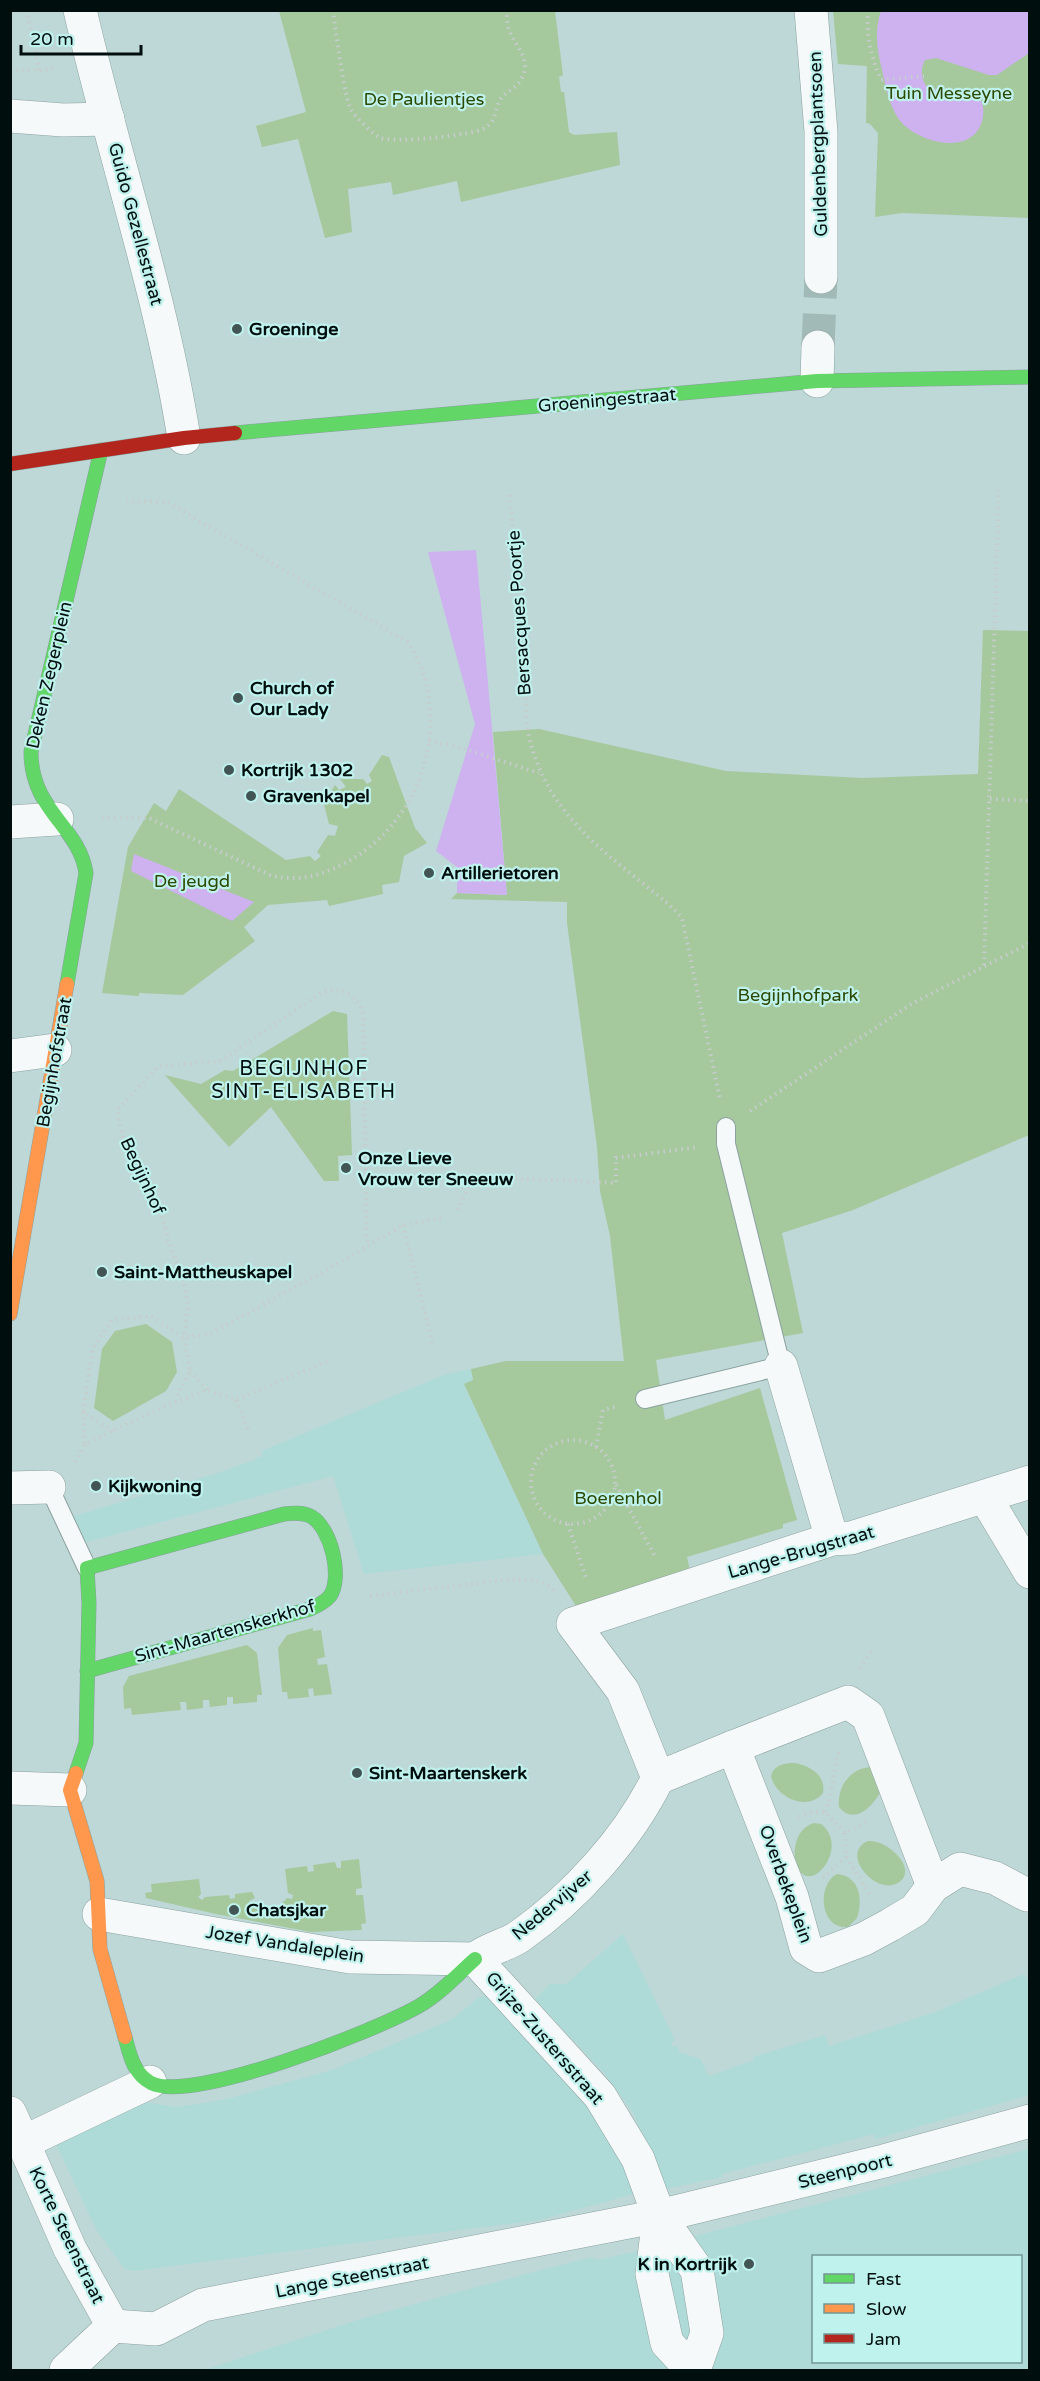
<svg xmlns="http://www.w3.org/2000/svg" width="1040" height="2381" viewBox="0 0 1040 2381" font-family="'Varela Round',sans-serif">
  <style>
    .built { fill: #aedbd8; fill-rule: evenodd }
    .green { fill: #a6c89d }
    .water { fill: #ceb2f0 }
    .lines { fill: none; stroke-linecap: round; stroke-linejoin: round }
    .street-tunnel { stroke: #a1bab8; stroke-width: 33; stroke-dasharray: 33 16; stroke-linecap: butt }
    .lane-casing { stroke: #8ca2a0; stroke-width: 20 }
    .street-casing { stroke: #8ca2a0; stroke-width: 34 }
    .fast-casing { stroke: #8ca2a0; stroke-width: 15 }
    .slow-casing { stroke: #8ca2a0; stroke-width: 15 }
    .jam-casing { stroke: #8ca2a0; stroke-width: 15 }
    .path { stroke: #c6cdcd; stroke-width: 4; stroke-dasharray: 1.5 4.5; stroke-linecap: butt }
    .lane { stroke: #f5f9f9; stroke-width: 18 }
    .street { stroke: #f5f9f9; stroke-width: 33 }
    .fast { stroke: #63d668; stroke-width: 14 }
    .slow { stroke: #ff974d; stroke-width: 14 }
    .jam { stroke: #b3261e; stroke-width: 14 }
    .poi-dot { fill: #425554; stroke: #bff1ed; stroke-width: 2 }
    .labels { text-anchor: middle; stroke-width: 4.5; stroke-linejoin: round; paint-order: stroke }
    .park-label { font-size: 18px; fill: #2c4900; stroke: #bff1ed }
    .street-label { font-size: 18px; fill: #000f0e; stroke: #bff1ed }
    .poi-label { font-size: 18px; font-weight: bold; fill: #000f0e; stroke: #bff1ed; text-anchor: start }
    .neighbourhood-label { font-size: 20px; letter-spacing: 1.5px; fill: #000f0e; stroke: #bff1ed }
  </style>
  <rect width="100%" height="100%" fill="#bdd8d6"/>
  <!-- built -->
  <g class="built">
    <path d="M471,1369L473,1380L464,1385L543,1554L364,1574L333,1476L83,1543L71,1517L218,1473L257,1459V1457H262V1451L446,1374Z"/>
    <path d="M623,1934L675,2040L672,2042V2047L678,2046L679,2052L700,2059L709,2076L754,2060L753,2057L825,2035L829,2046L933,2013L1024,1974L1030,1986L1029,2095L875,2139L874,2134L722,2174V2177L665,2189L633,2112L604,2073L535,1999L550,1984H566Z"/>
    <path d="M488,1996L608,2129L637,2193L539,2220L133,2271L124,2268L97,2231L53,2138L138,2101L175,2107L205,2103L231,2098L332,2070L453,2019L479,1997Z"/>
    <path d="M1029,2149V2370H204L364,2318L488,2284L592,2257L597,2260L630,2253ZM814,2256H1020V2362H814Z"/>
  </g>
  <!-- green -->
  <g class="green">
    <path d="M279,11H555L563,75L559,77L561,92H564L569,132L574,135L617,132L620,165L461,202L457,181L393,195L391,182L348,189L352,232L325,238L298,139L262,147L256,126L306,112Z"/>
    <path d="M833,11H1029V218L902,213L875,217L878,133L870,124L866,123L867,66L838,64Z"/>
    <path d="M983,630L1029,631V1135L853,1210L782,1233L803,1333L656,1360L665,1420L760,1388L797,1520L783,1524V1528L687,1557L690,1571L576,1606L543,1554L464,1384L473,1380L471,1369L506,1361H624L610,1236L600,1191L597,1147L567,923V902L451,899L457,893L507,895L493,732L539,729L726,771L862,778L978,774Z"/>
    <path d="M382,755L389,757L415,828L427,843L404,856L399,882L382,885L383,894L329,906L327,900L268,905L244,927L255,941L183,995L139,993V996L102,993L128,847L154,803L166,811L179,789L286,860L310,856L315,861L321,856L317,852L328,835L335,836L338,826L329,824L324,805L334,800L331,796L328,797L335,785L339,790L346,787L340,779H363L367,784L372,781L369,775Z"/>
    <path d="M333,1011L347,1014L352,1155L338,1156L339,1181H324L271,1107L229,1147L165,1075L201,1084L225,1070L233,1071Z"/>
    <path d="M146,1324L172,1342L177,1372L166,1391L113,1421L94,1408L102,1349L115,1331Z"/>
    <path d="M313,1628V1631L321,1630L325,1657L317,1659L318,1665L327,1664L332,1694L314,1696L313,1688L308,1689L309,1697L288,1699L287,1692H282L278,1648L287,1635Z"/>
    <path d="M247,1645L257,1653L262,1695H257V1702L233,1704V1697H227V1705L210,1707L209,1700H203V1708L187,1710L186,1702H180L181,1710L132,1715L131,1708L124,1709L123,1687L129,1676Z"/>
    <path d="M795,1763C810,1766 826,1775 823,1793C808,1812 776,1798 771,1776C774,1765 784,1763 795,1763Z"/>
    <path d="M871,1767L883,1786C876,1804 855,1827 839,1807C837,1787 850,1768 871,1767Z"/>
    <path d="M814,1823L821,1824C851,1847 810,1898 797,1866C794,1859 794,1850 796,1843C798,1834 804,1826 814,1823Z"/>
    <path d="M868,1841C890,1840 919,1871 898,1883C876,1896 839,1853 868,1841Z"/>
    <path d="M359,1859L362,1888L356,1889V1895H363L366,1923L361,1924L362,1930L311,1932L216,1914L146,1898L145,1893L152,1892L151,1884L199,1879L201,1894L198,1897L202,1900L205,1897L229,1895L230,1899L235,1898V1894L252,1892L255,1898L249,1901L251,1906L257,1903L263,1908L262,1913L266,1914L268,1909L277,1907L280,1911L284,1909L281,1904L287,1898L292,1899L293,1895L288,1893L285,1869L307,1866L308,1872L314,1871L313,1865L335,1862L337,1868H341V1861Z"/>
    <path d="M837,1874C860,1876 863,1900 857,1918L848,1927C820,1930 816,1885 837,1874Z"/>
  </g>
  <!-- water -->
  <g class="water">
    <path d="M1015,10L1029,12V53L997,75H989L936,58L925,60C920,69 921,81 928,88L961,92L980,99C984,106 984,113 982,121C972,158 914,142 898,118C889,104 885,85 882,70C877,50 874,31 881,11Z"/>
    <path d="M476,550L507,895L457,893V867L436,851L475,724L428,552Z"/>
    <path d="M134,854L254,902L232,921L131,871Z"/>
  </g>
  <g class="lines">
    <!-- street-tunnel -->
    <path class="street-tunnel" d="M818,347L821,277"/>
    <defs>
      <g id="lane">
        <path d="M645,1399L781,1366L726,1144V1127"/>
        <path d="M49,1487L87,1568"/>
      </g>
      <g id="street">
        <path d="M80,10C113,154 161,293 184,438"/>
        <path d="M811,10L821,132V277"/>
        <path d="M10,116L63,120L108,119"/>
        <path d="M817,381L818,347"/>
        <path d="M10,822L57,819"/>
        <path d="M10,1056L55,1050"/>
        <path d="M781,1366L832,1539"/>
        <path d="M10,1488L49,1487"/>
        <path d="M985,1497L1030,1572"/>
        <path d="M658,1778L623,1691L573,1624L832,1539L851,1538L1030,1482"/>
        <path d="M658,1778L733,1747"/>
        <path d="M10,1788L70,1790"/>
        <path d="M933,1886L915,1910L890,1925L864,1939L819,1956L806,1948L792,1897L733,1747L848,1702L868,1716L933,1886L960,1869L995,1878L1027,1895"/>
        <path d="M99,1914L350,1957L475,1959"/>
        <path d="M475,1959L600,2096L638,2159L659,2216L697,2270L707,2333L694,2370"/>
        <path d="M475,1959C490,1947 506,1946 520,1936C575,1897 628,1839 658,1778"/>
        <path d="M10,2113L70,2249L113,2326"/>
        <path d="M22,2143L150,2082"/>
        <path d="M659,2216L652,2274L667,2343L692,2370"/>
        <path d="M66,2370L113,2326L156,2329L203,2305L659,2216L884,2161L1030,2121"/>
      </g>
      <g id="fast">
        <path d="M235,433L817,381L1030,377"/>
        <path d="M67,984L86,873C79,826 31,811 31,752L101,450"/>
        <path d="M76,1773L86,1743L89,1603L87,1568L284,1514C293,1513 304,1512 312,1517C331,1529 343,1577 330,1596C325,1602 317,1606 310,1609L87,1671"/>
        <path d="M125,2037C130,2055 133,2073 151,2083C192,2104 377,2030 419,2006C440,1994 457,1975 475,1959"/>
      </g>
      <g id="slow">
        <path d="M10,1314L67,984"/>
        <path d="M76,1773L70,1790L97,1881L100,1949L125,2037"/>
      </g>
      <path id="jam" d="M10,464L184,438L235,433"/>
    </defs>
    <!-- lane casing -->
    <use href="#lane" class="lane-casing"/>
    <!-- street casing -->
    <use href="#street" class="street-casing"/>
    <!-- fast casing -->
    <use href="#fast" class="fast-casing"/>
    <!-- slow casing -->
    <use href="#slow" class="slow-casing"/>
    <!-- jam casing -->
    <use href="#jam" class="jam-casing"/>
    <!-- path -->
    <g class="path">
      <path d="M27,10L39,71"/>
      <path d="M333,10C335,27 345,101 351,110C356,117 373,135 381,138C395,143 471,136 485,128C498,120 494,107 502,97C508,90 517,88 522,78C535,52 501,40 508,10"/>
      <path d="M868,10C866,37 871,56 881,80L924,76"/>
      <path d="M10,70L39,71L57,67"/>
      <path d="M510,495L528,731C540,794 580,834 630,873C648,888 666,900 682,918L720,1099"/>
      <path d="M429,741L452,745L539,773"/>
      <path d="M990,799L1030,801"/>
      <path d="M102,818H149L272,876C301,881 317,877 343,864C422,825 457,718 408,642L167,502L127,501"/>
      <path d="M984,965L999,485"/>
      <path d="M750,1111L913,1003L1030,943"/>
      <path d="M458,1210L472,1178H513L616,1183V1158L698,1147"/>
      <path d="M403,1225L433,1345"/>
      <path d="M190,1371L207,1390"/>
      <path d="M236,1400L248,1430"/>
      <path d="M175,1402L207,1390L236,1400L330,1360"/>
      <path d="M83,1412L85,1444"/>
      <path d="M113,1431L83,1412L93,1348L112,1320L151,1316L184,1338L209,1334L320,1274L403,1225L443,1218"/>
      <circle cx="573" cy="1482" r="42"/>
      <path d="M596,1447L603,1410L618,1406"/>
      <path d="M75,1462L85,1444L174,1402L190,1371L184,1338L188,1305L183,1278L168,1240L159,1204L140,1162L123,1138L117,1110L159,1066L220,1061L321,993C340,985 358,995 363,1014L367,1245"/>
      <path d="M616,1485L656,1558"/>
      <path d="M568,1524L587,1581"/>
      <path d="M370,1596L513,1579C526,1580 547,1579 555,1592"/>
      <path d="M860,1668L874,1649"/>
      <path d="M825,1812L829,1802L839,1748"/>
      <path d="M799,1817L809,1813L825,1812L845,1833L867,1821"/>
      <path d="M845,1833L846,1856L870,1895"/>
      <path d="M823,1878L846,1856"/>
    </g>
    <!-- lane -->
    <use href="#lane" class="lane"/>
    <!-- street -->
    <use href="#street" class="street"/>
    <!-- fast -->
    <use href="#fast" class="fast"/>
    <!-- slow -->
    <use href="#slow" class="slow"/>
    <!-- jam -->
    <use href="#jam" class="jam"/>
  </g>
  <!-- markers -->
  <g class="poi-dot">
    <circle cx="237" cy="329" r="6"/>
    <circle cx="238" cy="698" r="6"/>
    <circle cx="229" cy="770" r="6"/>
    <circle cx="251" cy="796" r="6"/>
    <circle cx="429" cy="873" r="6"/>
    <circle cx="346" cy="1168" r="6"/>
    <circle cx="102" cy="1272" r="6"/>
    <circle cx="96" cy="1486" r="6"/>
    <circle cx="357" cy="1773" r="6"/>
    <circle cx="234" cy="1910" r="6"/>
    <circle cx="749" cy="2264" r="6"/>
  </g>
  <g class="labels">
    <!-- park labels -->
    <g class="park-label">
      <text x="949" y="99">Tuin Messeyne</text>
      <text x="424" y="105">De Paulientjes</text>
      <text x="192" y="887">De jeugd</text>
      <text x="798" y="1001">Begijnhofpark</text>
      <text x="618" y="1504">Boerenhol</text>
    </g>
    <!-- street labels -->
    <g class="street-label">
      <text transform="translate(818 144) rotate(-92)" y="6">Guldenbergplantsoen</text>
      <text transform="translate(136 224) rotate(75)" y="6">Guido Gezellestraat</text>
      <text transform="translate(607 400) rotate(-5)" y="6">Groeningestraat</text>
      <text transform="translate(519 613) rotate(-94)" y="6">Bersacques Poortje</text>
      <text transform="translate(49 675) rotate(-77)" y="6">Deken Zegerplein</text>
      <text transform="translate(54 1062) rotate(-80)" y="6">Begijnhofstraat</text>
      <text transform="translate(143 1176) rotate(65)" y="6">Begijnhof</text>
      <text transform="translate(801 1552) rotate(-16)" y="6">Lange-Brugstraat</text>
      <text transform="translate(225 1631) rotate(-16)" y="6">Sint-Maartenskerkhof</text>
      <text transform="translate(786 1884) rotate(70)" y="6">Overbekeplein</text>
      <text transform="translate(552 1905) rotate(-40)" y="6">Nedervijver</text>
      <text transform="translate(285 1944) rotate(9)" y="6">Jozef Vandaleplein</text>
      <text transform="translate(545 2038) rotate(49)" y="6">Grijze-Zustersstraat</text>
      <text transform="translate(845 2171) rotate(-14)" y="6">Steenpoort</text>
      <text transform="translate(67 2235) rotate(64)" y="6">Korte Steenstraat</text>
      <text transform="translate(352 2277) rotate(-11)" y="6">Lange Steenstraat</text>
    </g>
    <!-- poi labels -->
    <g class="poi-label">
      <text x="249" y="335">Groeninge</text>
      <text x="250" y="694">Church of<tspan x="250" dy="21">Our Lady</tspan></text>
      <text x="241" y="776">Kortrijk 1302</text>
      <text x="263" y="802">Gravenkapel</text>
      <text x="441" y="879">Artillerietoren</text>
      <text x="358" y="1164">Onze Lieve<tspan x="358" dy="21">Vrouw ter Sneeuw</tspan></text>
      <text x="114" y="1278">Saint-Mattheuskapel</text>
      <text x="108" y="1492">Kijkwoning</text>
      <text x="369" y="1779">Sint-Maartenskerk</text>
      <text x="246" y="1916">Chatsjkar</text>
      <text x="737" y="2270" text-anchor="end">K in Kortrijk</text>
    </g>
    <!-- neighbourhood labels -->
    <g class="neighbourhood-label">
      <text x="304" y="1075">BEGIJNHOF<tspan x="304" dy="23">SINT-ELISABETH</tspan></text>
    </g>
  </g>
  <!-- border -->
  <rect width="1040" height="2381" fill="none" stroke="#000f0e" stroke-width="24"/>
  <!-- legend -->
  <rect x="812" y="2255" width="210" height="108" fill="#bff1ed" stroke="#739794" stroke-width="1.5"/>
  <rect x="824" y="2274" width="30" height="9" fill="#63d668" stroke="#739794" stroke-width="1.5"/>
  <text x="866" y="2285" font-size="18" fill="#000f0e">Fast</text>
  <rect x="824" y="2304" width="30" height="9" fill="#ff974d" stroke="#739794" stroke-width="1.5"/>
  <text x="866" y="2315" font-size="18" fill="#000f0e">Slow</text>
  <rect x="824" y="2334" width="30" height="9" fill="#b3261e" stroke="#739794" stroke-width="1.5"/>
  <text x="866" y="2345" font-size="18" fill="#000f0e">Jam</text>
  <!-- scale -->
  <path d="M21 45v9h120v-9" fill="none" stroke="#000f0e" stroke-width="3"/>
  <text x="30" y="45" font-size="18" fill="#000f0e" stroke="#bff1ed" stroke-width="4.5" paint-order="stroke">20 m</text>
</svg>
